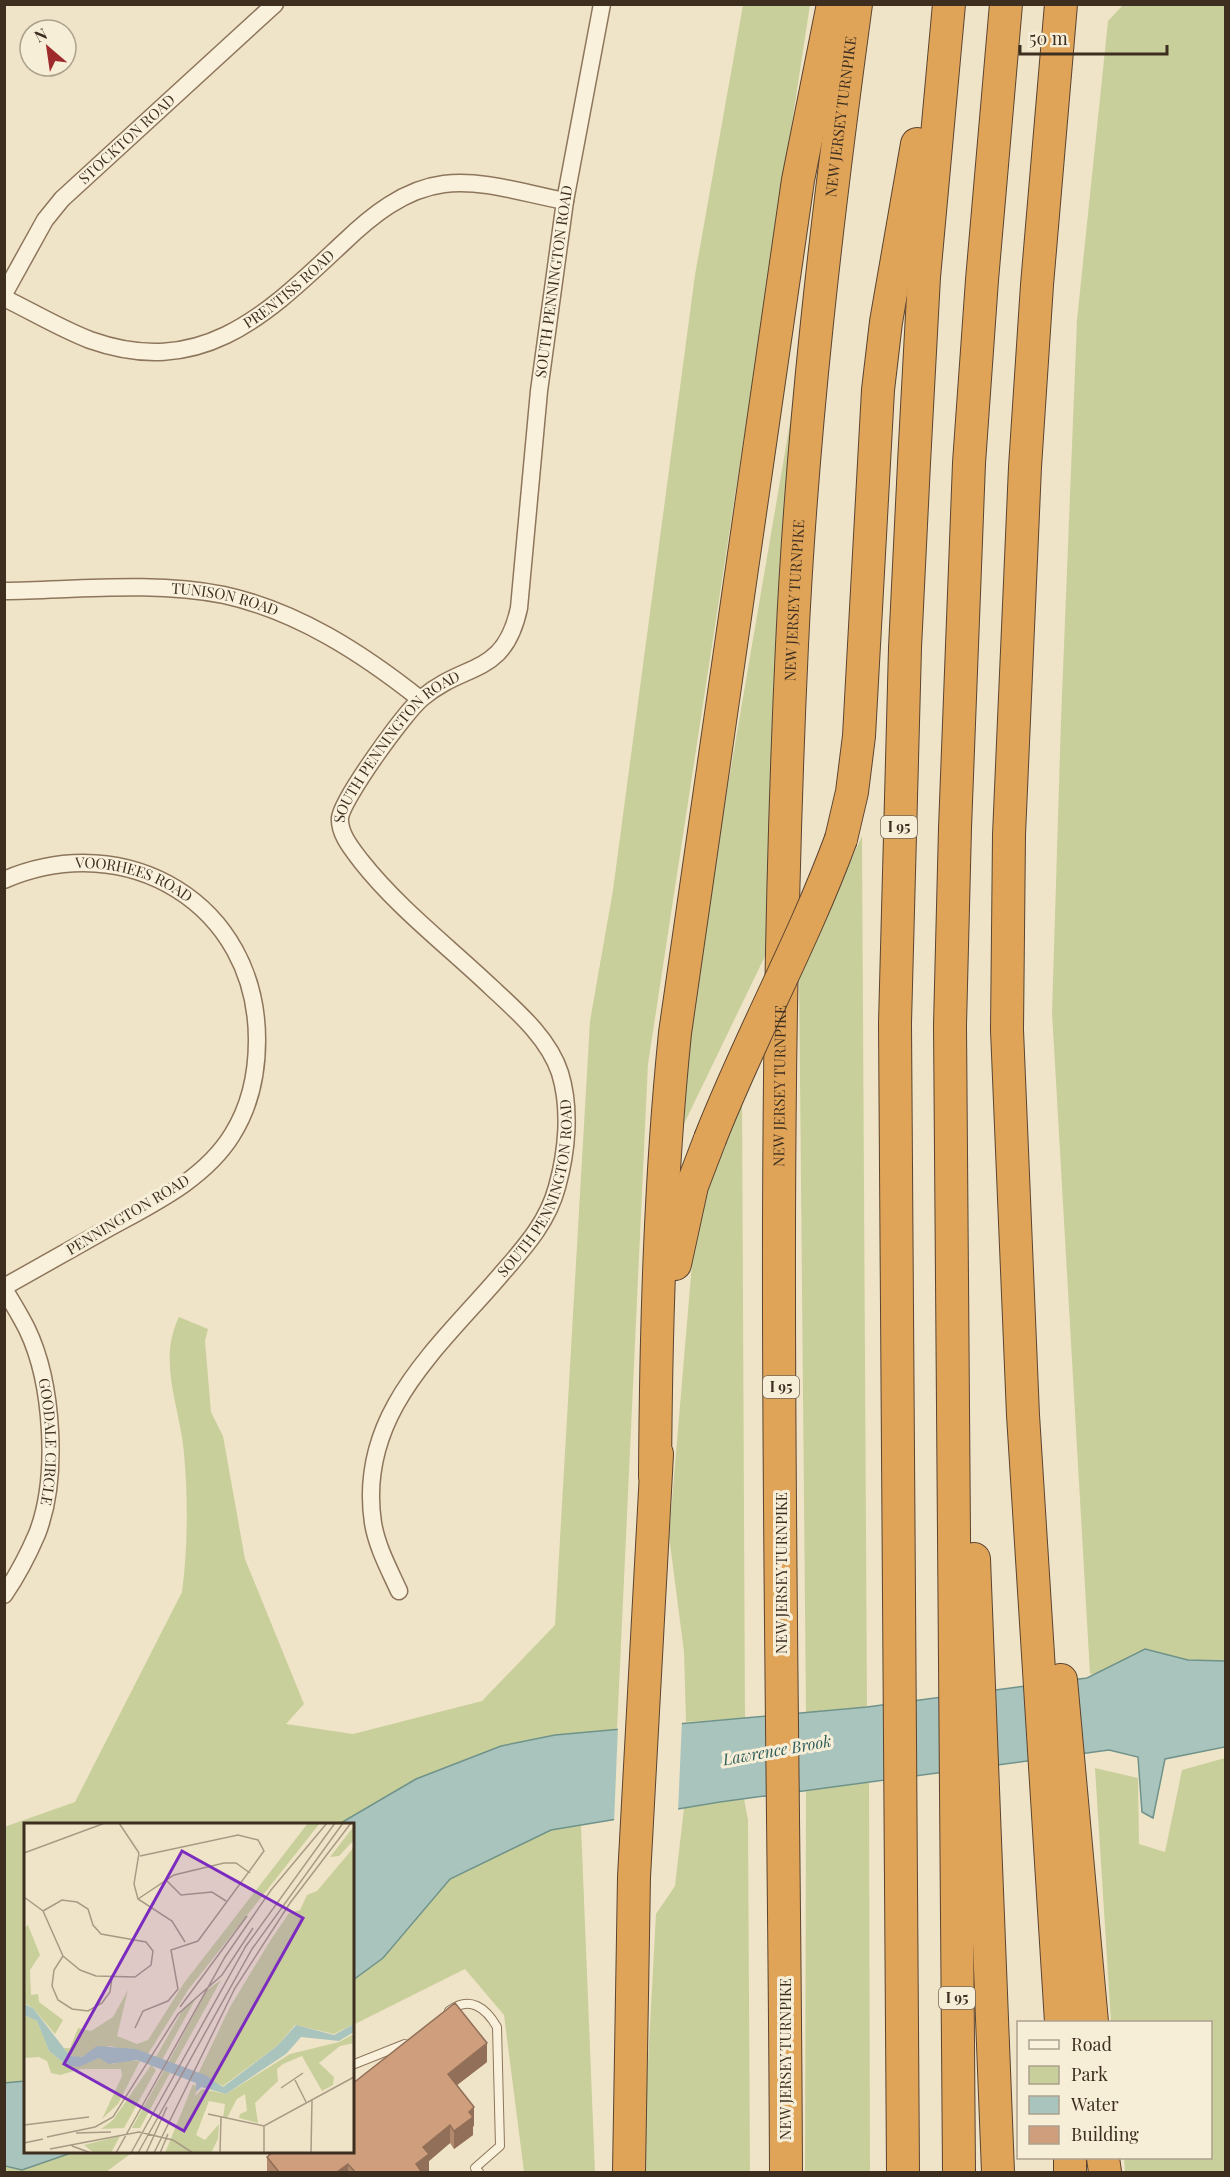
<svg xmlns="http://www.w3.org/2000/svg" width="1230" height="2177" viewBox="0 0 1230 2177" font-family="'Playfair Display',serif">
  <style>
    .green { fill: #c9cf9b }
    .water { fill: #a9c4bc; stroke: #6f938a; stroke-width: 1.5 }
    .pier { fill: #f0e4c8 }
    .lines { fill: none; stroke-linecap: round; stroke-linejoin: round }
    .service-casing { stroke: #8d765c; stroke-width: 10 }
    .minor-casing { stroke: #8d765c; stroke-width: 19 }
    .motorway-casing { stroke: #5b4430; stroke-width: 34 }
    .service { stroke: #faf1dc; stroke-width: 8 }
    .minor { stroke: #faf1dc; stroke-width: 16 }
    .motorway { stroke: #e0a458; stroke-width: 32 }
    .motorway-bridge-casing { stroke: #5b4430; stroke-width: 34; stroke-linecap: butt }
    .motorway-bridge { stroke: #e0a458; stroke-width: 32 }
    .wall { fill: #b2896c }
    .shaded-wall { fill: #916f58 }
    .building { fill: #cf9f7d; stroke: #916f58; stroke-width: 1.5 }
    .labels { text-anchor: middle; stroke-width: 6; stroke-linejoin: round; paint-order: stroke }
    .shield { fill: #f7eed8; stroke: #756857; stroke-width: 1.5 }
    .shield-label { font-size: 14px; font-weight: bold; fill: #3d2e20 }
    .street-label { font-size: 15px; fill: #3d2e20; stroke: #f7eed8 }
    .water-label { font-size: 16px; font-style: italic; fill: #2f5d5a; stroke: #f7eed8 }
    .inset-road { fill: none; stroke: #a89b85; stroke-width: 1.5 }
    .view { fill: #7b2cbf; fill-opacity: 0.15; stroke: #7b2cbf; stroke-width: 3 }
    .inset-edge { fill: none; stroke: #3d2e20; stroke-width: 3 }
  </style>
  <rect width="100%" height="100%" fill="#f0e4c8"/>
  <!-- green -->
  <g class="green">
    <path d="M743,5H810L648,1064L617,1730L555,1735L501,1746L416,1779L339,1824H26L25,2081L5,2083L4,1827L75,1802L182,1592C188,1547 188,1499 184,1453C180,1406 157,1362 179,1317L208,1329L205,1341L211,1412L223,1436L245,1559L304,1704L286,1724L353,1734L482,1701L555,1625L590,1021L613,890L695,275Z"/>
    <path d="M1123,5H1225V1665L1090,1674L1052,1012L1061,720L1077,320L1108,21Z"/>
    <path d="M791,417L767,952L684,1124L695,978Z"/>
    <path d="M862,836L867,1707L806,1713L799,973Z"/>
    <path d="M742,1089L745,1718L686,1722L684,1652L669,1536L695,1228Z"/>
    <path d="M1225,1758V2172H1125L1124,2158H1210V2022H1111L1095,1768L1138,1778L1139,1844L1165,1852L1182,1770Z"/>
    <path d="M869,1782L870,2172H805L806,1791Z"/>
    <path d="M744,1799L748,1820L750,2172H642L656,1914L675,1886L684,1808Z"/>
    <path d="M581,1825L595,2172H524L504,2015L465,1969L353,2025V1980L383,1958L450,1879L551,1830Z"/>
    <path d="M74,2152H133L106,2172H5L4,2166L22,2170Z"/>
  </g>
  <!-- water -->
  <g class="water">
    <path d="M1145,1649L1188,1660L1225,1661V1747L1165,1759L1153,1818L1142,1812L1138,1757L1109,1750L720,1802L551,1830L450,1879L383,1958L353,1980L352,1824H339L416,1779L501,1746L555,1735L867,1707L1087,1678Z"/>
    <path d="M25,2081L26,2152H74L22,2170L5,2166L4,2083Z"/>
  </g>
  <!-- pier -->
  <path class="pier" d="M682,1720L678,1812L614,1823L618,1726Z"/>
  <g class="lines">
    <defs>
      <g id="service">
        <path d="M449,2011C470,1995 486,2008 497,2027L500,2146L475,2168L479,2172"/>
        <path d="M352,2065L405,2044"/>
      </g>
      <g id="minor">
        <path id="s1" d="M4,294L45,220L62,199L275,4"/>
        <path id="s2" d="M4,298C33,312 61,329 90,340C203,380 268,313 343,243C371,216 404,189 444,184C483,179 526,194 565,201"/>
        <path id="s3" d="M4,591C76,590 153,581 224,595C297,611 362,653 420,699"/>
        <path id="s4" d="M4,880C127,827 257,904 257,1040C257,1073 251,1105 232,1135C204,1180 152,1204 107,1229C73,1248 39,1267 4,1287"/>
        <path id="s5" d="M4,1289C12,1302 20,1315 27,1329C53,1383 59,1478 37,1534C28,1555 17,1576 4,1595"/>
        <path id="s6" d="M399,1591C389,1569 377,1547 373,1523C357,1416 435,1351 498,1278C523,1249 547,1224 557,1187C567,1151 571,1109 560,1073C549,1039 518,1012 492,988C449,947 398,908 361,861C352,849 339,834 340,818C342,799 405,712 422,698C466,661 504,677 519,608L539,391L565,201L602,4"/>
      </g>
      <g id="motorway">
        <path d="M841,839L852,792L859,736L878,390L886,322L917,144"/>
        <path d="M675,1264L692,1186L710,1139"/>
        <path d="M655,1476C656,1328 660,1180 675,1033L798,180L833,4"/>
        <path d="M974,1559L998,2172"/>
        <path d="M1061,1680L1092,2022"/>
        <path d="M1061,2022L1023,1415L1007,1030L1009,835L1025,467L1037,285L1061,4"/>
        <path d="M1070,2158V2172"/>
        <path d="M1103,2158L1105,2172"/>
        <path d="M629,2172L634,1877L657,1454"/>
        <path id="s7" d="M786,2172C784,1664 768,1154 792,645C802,431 827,217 856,4"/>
        <path d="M903,2172L895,1023L905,648L914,463L924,277L949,4"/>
        <path d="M959,2172L950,1025L955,828L969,463L982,280L1006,4"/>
      </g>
    </defs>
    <!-- service casing -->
    <use href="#service" class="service-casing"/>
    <!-- minor casing -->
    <use href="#minor" class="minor-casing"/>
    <!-- motorway casing -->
    <use href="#motorway" class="motorway-casing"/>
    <!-- service -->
    <use href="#service" class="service"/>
    <!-- minor -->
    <use href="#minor" class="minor"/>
    <!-- motorway -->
    <use href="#motorway" class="motorway"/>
    <defs>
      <path id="motorway-bridge" d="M710,1139C750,1037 803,942 841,839"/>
    </defs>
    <!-- motorway-bridge casing -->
    <use href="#motorway-bridge" class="motorway-bridge-casing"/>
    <!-- motorway-bridge -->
    <use href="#motorway-bridge" class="motorway-bridge"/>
  </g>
  <!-- wall -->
  <path class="wall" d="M487,2062L457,2085L474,2125L473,2127V2135L454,2149L450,2143L429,2161L428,2172H267V2157Z"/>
  <!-- shaded-wall -->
  <g class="shaded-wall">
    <path d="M487,2043V2062L448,2092V2074Z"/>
    <path d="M474,2107V2125L473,2127V2135L454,2149V2131L469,2112Z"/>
    <path d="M450,2125V2143L429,2161V2172H416V2164L423,2147Z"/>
    <path d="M348,2164V2172H337Z"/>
  </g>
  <!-- building -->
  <path class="building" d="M455,2003L487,2043L448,2074L474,2107L469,2112L473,2117L454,2131L450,2125L423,2147L429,2154L416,2164L421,2171L419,2172H355L348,2164L337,2172H279L267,2157L274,2151H352V2084Z"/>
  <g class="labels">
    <!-- shield labels -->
    <g class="shield">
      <rect x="881" y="816" width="36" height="22" rx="4.5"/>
      <rect x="763" y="1376" width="36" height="22" rx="4.5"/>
      <rect x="939" y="1987" width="36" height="22" rx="4.5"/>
    </g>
    <g class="shield-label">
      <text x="899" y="832">I 95</text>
      <text x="781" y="1392">I 95</text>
      <text x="957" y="2003">I 95</text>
    </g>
    <!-- street labels -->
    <g class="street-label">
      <text dy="5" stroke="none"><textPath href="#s7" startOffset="2058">NEW JERSEY TURNPIKE</textPath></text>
      <text dy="5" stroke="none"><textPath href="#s1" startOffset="200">STOCKTON ROAD</textPath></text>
      <text dy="5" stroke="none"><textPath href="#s6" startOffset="1539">SOUTH PENNINGTON ROAD</textPath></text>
      <text dy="5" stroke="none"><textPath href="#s2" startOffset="314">PRENTISS ROAD</textPath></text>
      <text dy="5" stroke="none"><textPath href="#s7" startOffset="1572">NEW JERSEY TURNPIKE</textPath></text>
      <text dy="5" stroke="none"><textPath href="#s3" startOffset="222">TUNISON ROAD</textPath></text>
      <text dy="5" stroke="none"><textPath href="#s6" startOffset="1018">SOUTH PENNINGTON ROAD</textPath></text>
      <text dy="5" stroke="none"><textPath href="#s4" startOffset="135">VOORHEES ROAD</textPath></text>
      <text dy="5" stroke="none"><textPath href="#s7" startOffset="1086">NEW JERSEY TURNPIKE</textPath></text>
      <text dy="5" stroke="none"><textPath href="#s6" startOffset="460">SOUTH PENNINGTON ROAD</textPath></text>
      <text transform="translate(128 1215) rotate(-31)" y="5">PENNINGTON ROAD</text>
      <text dy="5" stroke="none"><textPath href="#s5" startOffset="162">GOODALE CIRCLE</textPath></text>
      <text transform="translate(782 1573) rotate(-90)" y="5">NEW JERSEY TURNPIKE</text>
      <text transform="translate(786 2059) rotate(-90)" y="5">NEW JERSEY TURNPIKE</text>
    </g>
    <!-- water labels -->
    <g class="water-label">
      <text transform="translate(777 1750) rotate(-10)" y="6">Lawrence Brook</text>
    </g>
  </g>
  <!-- overview -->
  <g transform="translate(24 1823)">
    <rect width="330" height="330" fill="#f0e4c8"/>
    <path d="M284,0H296L164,167L124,231L86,223L54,235L44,232L40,225H46L54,205L67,208L89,194L104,167L93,213L113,221L124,217L160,160ZM330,3V17L315,33L306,34ZM330,24V201L310,211L271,202L253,223L199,263L174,251L206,184L246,118L265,90L276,87L283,72L293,68ZM4,102L16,132L6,147L7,172L14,171L15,179L39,197L31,211L9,185L0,180V105ZM197,157L150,242L144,240L183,167ZM172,175L138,237L132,234L159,186ZM0,192L13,198L25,228L42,242L56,243L75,235L89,241L100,237L116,238L94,281L78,296L98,253L97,246H57L36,252L27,250L23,238L15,234L0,235ZM330,211V220L316,223L295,240L310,254L309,262L298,268L278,233L259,241L253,246L254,258L231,280L234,300L215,295L216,291L223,288L221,271L213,276L203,295H199L201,281L185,278L172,312L181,317L195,301L194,316L187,330H141L169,261L173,264L171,273L178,266L202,271L266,231L315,219ZM127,242L132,247L100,305L77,306L89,297ZM140,247L146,250L116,305H108ZM96,313L87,330H70L60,322Z" fill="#c9cf9b"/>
    <path d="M0,181L9,185L46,233L58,234L73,223L112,226L181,252L199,264L253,223L272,202L310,212L330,201V209L315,218L277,214L262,231L202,271L177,264L172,269V260L113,237L85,241L75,235L55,244L42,242L25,228L13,198L0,192Z" fill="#a9c4bc"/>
    <path class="inset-road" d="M95,0L115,30L110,61L114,76L148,98L161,119M0,30L81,0M142,57L157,72L188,69L202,78M0,74L19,88L39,133L56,147L72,153L111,154L127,142L129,128L122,119L77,111L69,102L64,86L53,79L38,77L19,88M114,76L150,52L200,40H212L226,50M39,133L30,147L28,163L34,177L48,186L64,188L78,180L86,169L88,154M156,184L223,93M111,205L119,188L144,178L154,166L147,127L174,118L240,28L234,17L214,12L116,33M271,257L282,279M257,265L279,250M184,291L240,303L330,254M0,302L65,294M240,303V330M52,310L87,309M23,314L71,304L89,294L154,191L198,152L229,105M0,320L19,316M48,323L67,330M26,326L115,309L149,317L169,330M92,330L201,134L247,67L303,0M107,330L222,123L311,0M114,330L228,126L319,0M122,330L143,284M130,330L211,165L266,80L327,0M136,330L144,311M196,330L197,294M287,330L288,277"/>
    <path class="view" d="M158,28L279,95L160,308L40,241Z"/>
    <rect width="330" height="330" class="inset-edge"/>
  </g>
  <!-- border -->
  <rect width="1230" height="2177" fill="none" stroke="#3d2e20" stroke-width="12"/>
  <!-- legend -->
  <rect x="1017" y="2021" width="195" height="138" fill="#f7eed8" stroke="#ada18e" stroke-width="1.5"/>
  <rect x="1029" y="2040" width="30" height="9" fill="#faf1dc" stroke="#ada18e" stroke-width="1.5"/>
  <text x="1071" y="2051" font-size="18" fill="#3d2e20">Road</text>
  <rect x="1029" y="2066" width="30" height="18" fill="#c9cf9b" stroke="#ada18e" stroke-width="1.5"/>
  <text x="1071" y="2081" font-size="18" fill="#3d2e20">Park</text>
  <rect x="1029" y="2096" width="30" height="18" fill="#a9c4bc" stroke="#ada18e" stroke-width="1.5"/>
  <text x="1071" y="2111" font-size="18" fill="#3d2e20">Water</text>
  <rect x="1029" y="2126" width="30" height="18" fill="#cf9f7d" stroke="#ada18e" stroke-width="1.5"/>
  <text x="1071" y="2141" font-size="18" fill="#3d2e20">Building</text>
  <!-- north arrow -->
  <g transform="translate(48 48) rotate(331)"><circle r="28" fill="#f7eed8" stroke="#ada18e" stroke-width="1.5"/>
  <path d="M0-4.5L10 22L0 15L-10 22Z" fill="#9e2a2b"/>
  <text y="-9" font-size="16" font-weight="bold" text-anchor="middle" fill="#3d2e20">N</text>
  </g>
  <!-- scale -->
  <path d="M1020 45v9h147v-9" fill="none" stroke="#3d2e20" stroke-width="3"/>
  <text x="1029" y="45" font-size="18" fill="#3d2e20" stroke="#f7eed8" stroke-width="4.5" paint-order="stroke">50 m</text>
</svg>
